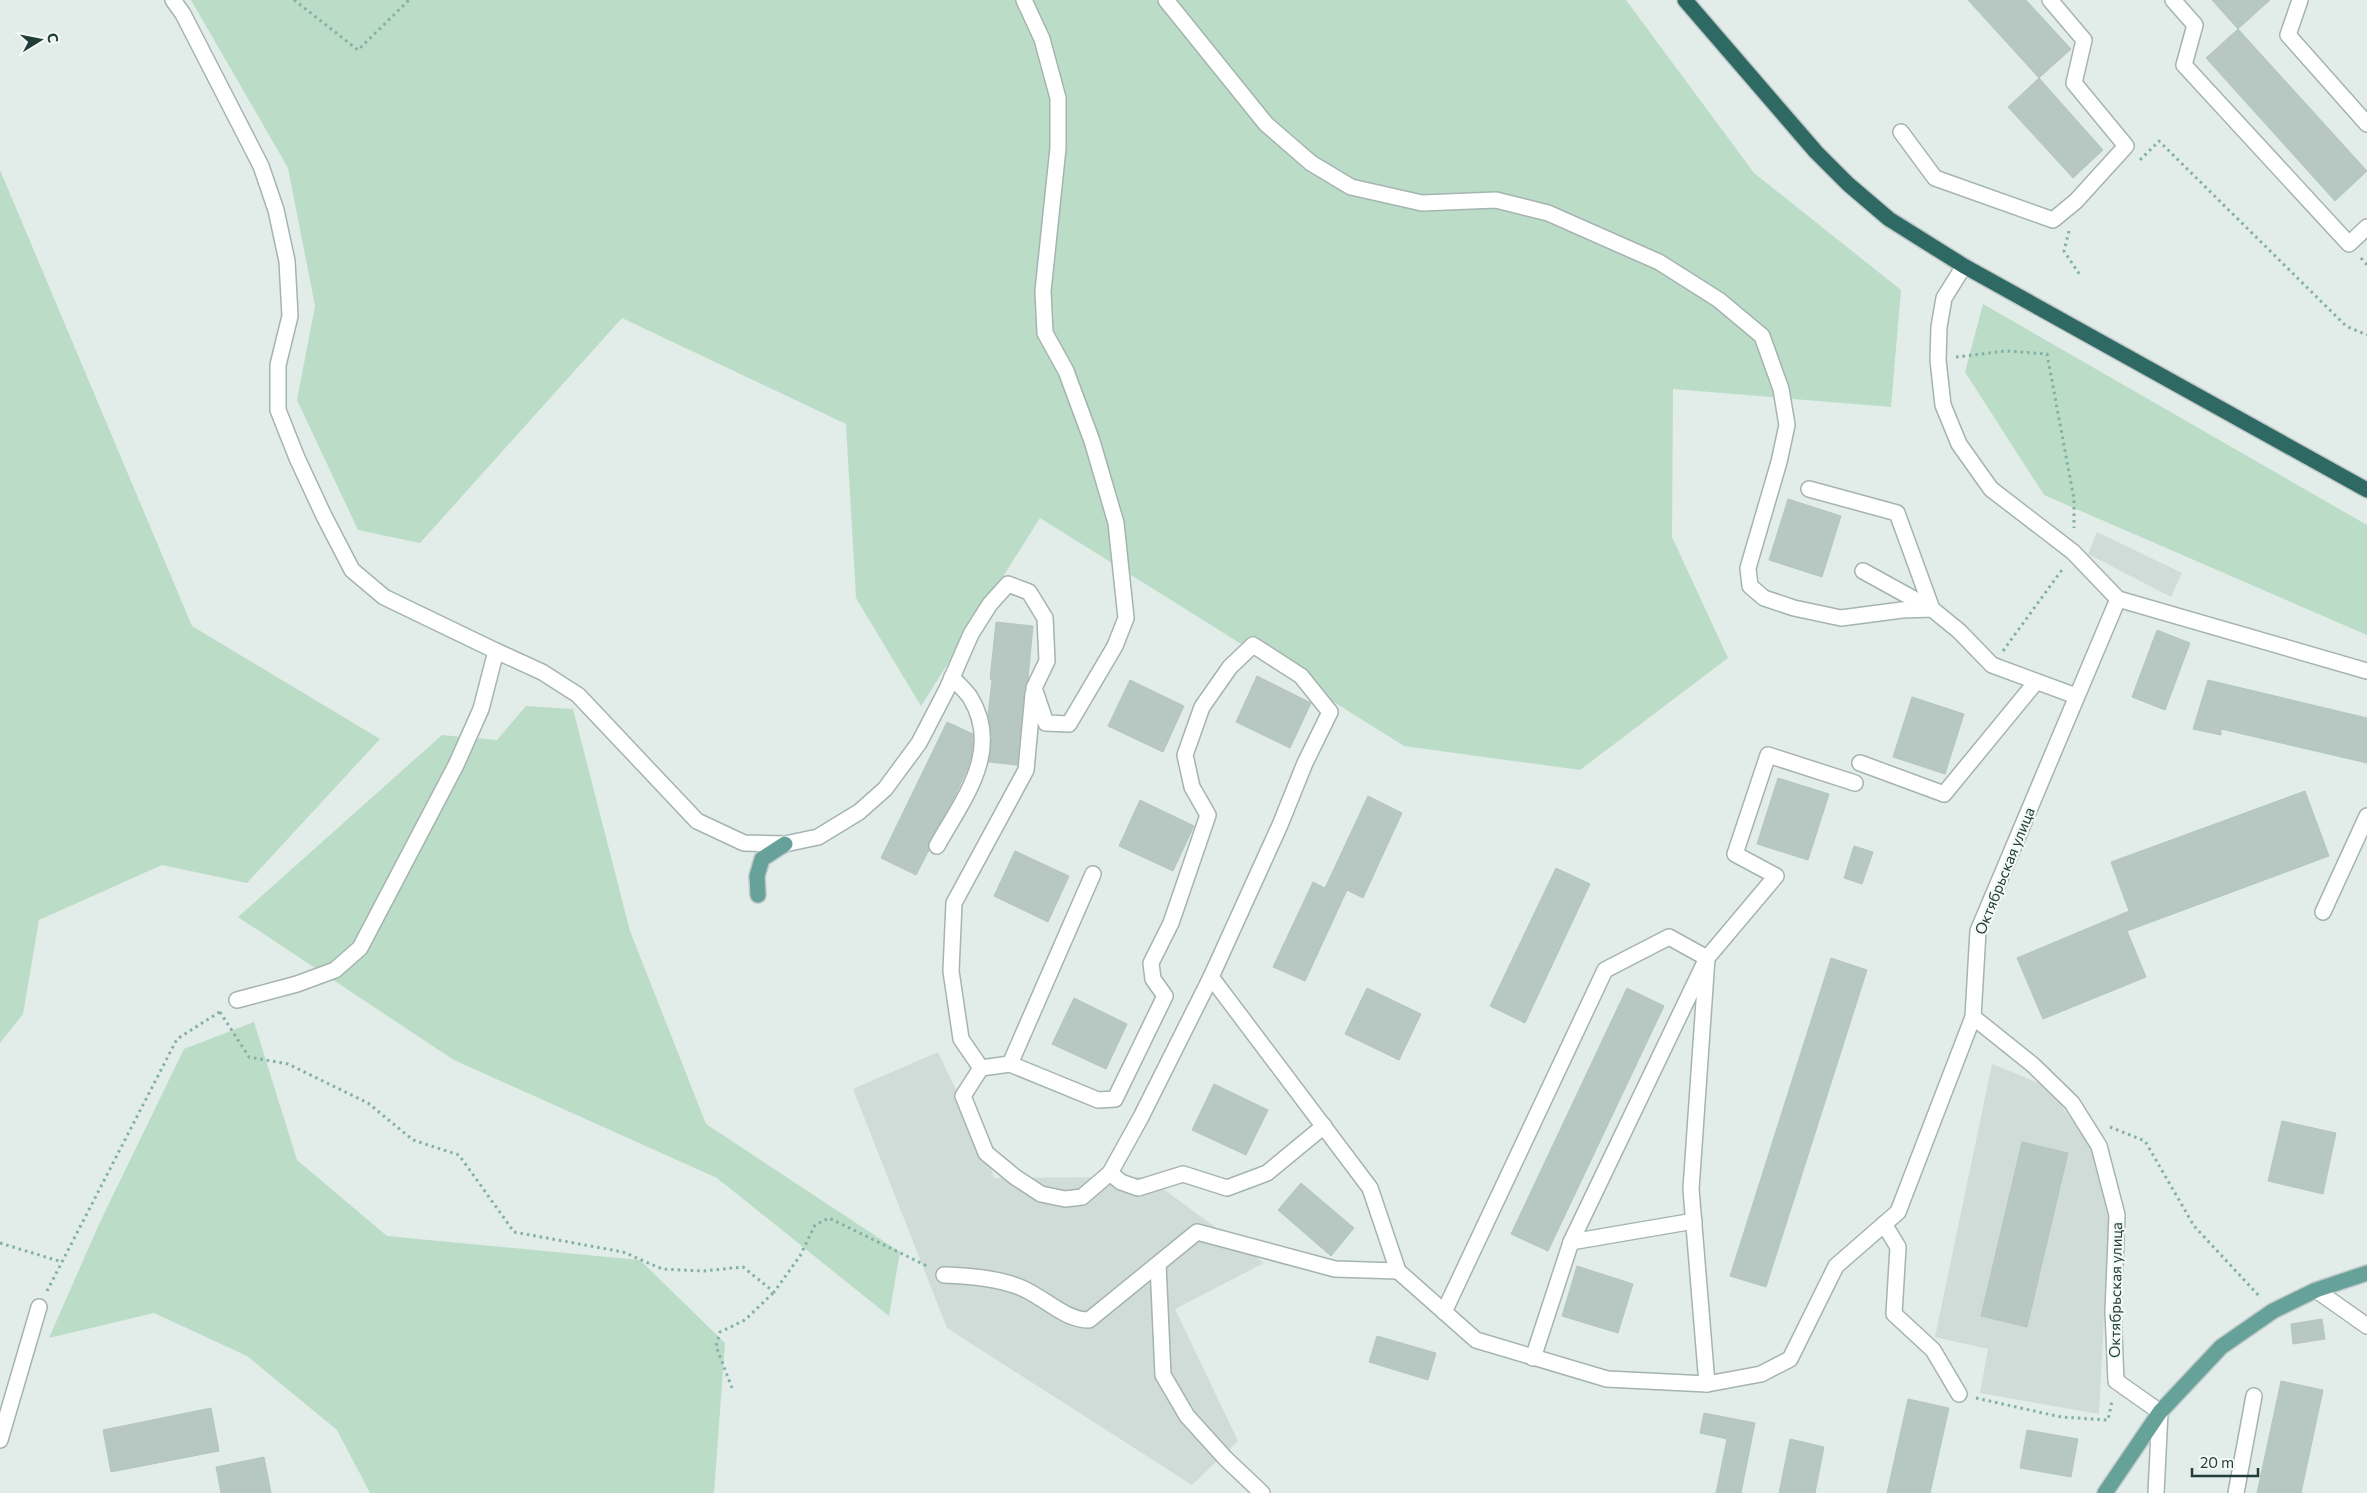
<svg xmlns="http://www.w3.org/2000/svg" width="2367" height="1493" viewBox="0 0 2367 1493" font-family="Commissioner,sans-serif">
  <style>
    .built { fill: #d0dcd8 }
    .green { fill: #bbddc8 }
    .building { fill: #b7c7c2; stroke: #b4c6c0 }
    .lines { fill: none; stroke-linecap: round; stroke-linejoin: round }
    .minor-casing { stroke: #a5b4b1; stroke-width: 18 }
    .major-casing { stroke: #c1c9c8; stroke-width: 18 }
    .highway-casing { stroke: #c1c9c8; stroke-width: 18 }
    .path { stroke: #82b0a6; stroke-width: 3; stroke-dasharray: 2.5 4; stroke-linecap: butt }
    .minor { stroke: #fff; stroke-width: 15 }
    .major { stroke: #66a299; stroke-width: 15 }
    .highway { stroke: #2e6963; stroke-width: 15 }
    .labels { text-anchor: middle; stroke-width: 4.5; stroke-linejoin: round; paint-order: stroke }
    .street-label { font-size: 15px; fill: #223d39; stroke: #f2f9f6 }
  </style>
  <rect width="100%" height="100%" fill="#e2ece9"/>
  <!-- built -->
  <g class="built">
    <path d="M2097,532L2182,573L2171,597L2088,554Z"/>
    <path d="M938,1052L986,1153L994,1178L1147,1177L1264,1263L1175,1309L1238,1441L1192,1485L947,1328L853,1089Z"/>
    <path d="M1992,1064L2046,1086L2092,1146L2109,1219L2099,1414L1980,1393L1988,1349L1935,1337Z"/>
  </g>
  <!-- green -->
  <g class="green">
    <path d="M191,0H1626L1754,173L1901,290L1891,407L1673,389L1672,537L1728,658L1580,770L1404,746L1040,518L921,706L856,598L846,424L622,318L420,543L358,530L297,400L315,306L288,168Z"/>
    <path d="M0,170L192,626L380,739L247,883L162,865L39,920L23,1014L0,1043Z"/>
    <path d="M1983,304L2367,525V635L2044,495L1965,372Z"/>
    <path d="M526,706L573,709L630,931L706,1124L900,1252L889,1316L717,1178L454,1060L238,917L442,735L497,740Z"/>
    <path d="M254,1022L297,1160L387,1236L640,1260L725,1343L714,1493H370L337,1430L247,1356L154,1313L49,1338L100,1222L184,1049Z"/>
  </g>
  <!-- building -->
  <g class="building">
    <path d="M1968,0H2026L2071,49L2039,78Z"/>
    <path d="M2212,0H2270L2238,29Z"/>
    <path d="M2238,29L2367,171L2335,201L2206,58Z"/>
    <path d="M2039,78L2103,150L2073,178L2008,107Z"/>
    <path d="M1788,499L1841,516L1822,577L1769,560Z"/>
    <path d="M996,622L1033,626L1028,679L1024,693L1017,765L989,762L992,737L988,715L992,680L990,679Z"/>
    <path d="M2157,630L2190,643L2165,710L2132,697Z"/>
    <path d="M1257,676L1311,703L1290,748L1236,722Z"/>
    <path d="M1130,680L1184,706L1163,752L1108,726Z"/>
    <path d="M2208,680L2367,718V763L2221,729V735L2193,729Z"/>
    <path d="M1912,697L1964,714L1945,774L1893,757Z"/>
    <path d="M947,722L973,734L972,754L967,770L952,802L929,841V850L916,875L881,858Z"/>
    <path d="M1778,778L1829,794L1808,860L1757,844Z"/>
    <path d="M2305,791L2329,856L2127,931L2146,977L2043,1019L2017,958L2129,911L2111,862Z"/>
    <path d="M1368,796L1402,813L1363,898L1347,890L1305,981L1273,967L1313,882L1325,888Z"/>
    <path d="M1140,800L1194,826L1173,871L1119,846Z"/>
    <path d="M1854,846L1873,852L1862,884L1844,878Z"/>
    <path d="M1015,851L1069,876L1048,922L994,896Z"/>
    <path d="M1556,868L1590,884L1525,1023L1490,1006Z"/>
    <path d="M1831,958L1867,970L1766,1287L1730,1276Z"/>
    <path d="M1367,988L1421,1014L1399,1060L1345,1034Z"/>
    <path d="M1627,988L1664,1006L1548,1251L1511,1234Z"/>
    <path d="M1074,998L1127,1024L1106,1069L1052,1044Z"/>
    <path d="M1214,1084L1268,1110L1246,1155L1192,1130Z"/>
    <path d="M2282,1121L2336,1133L2323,1194L2268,1181Z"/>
    <path d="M2022,1142L2068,1153L2027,1327L1981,1316Z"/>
    <path d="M1301,1183L1354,1228L1331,1256L1278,1210Z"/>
    <path d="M1577,1266L1633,1284L1618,1333L1562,1316Z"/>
    <path d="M2322,1319L2325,1339L2293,1344L2291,1324Z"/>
    <path d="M1377,1336L1436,1353L1428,1380L1369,1362Z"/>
    <path d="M2281,1381L2323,1390L2301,1493H2257Z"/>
    <path d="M1908,1399L1949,1408L1930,1493H1887Z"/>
    <path d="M211,1408L219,1451L111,1472L103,1430Z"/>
    <path d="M1704,1413L1755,1423L1741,1493H1716L1727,1439L1700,1433Z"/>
    <path d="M2027,1430L2078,1439L2071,1477L2020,1468Z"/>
    <path d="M1790,1439L1824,1447L1815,1493H1779Z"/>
    <path d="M264,1457L271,1493H221L216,1467Z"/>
  </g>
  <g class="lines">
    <defs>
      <g id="minor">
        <path d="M173,0L183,14L261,166L276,210L287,261L290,316L278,365V410L297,458L324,516L352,570L384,597L496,651L481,709L456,765L360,948L335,970L297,984L237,1000"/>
        <path d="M1166,0L1266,124L1311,163L1351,187L1422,203L1496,200L1548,213L1659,262L1719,300L1762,336L1781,389L1787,425L1779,462L1748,568L1750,586L1764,598L1794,608L1841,618L1902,610L1932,609L1959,631L1992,665L2076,696"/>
        <path d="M2173,0L2195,25L2184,65L2349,244L2367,227"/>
        <path d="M2300,0L2288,35L2367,124"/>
        <path d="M1901,132L1935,178L2053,220L2076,201L2126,146L2074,83L2084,40L2050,0"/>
        <path d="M1809,489L1897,513L1932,609L1863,571"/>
        <path d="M2118,599L2367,671"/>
        <path d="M496,651L542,672L578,695L697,821L744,843L785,844L818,837L859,812L885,789L919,743L947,689L971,634L990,604L1008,584L1029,592L1045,618L1047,661L1034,688L1046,723L1069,724L1115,646L1126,618L1116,523L1092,441L1066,371L1045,333L1043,291L1058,148V98L1042,39L1024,0"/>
        <path d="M1033,694L1026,770L954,903L951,971L961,1039L981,1068L963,1096L986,1153L1015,1177L1041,1194L1065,1199L1082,1197L1110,1173"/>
        <path d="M1860,763L1944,794L2036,682"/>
        <path d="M1855,783L1768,755L1735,854L1776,876L1707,958L1691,1189L1707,1384L1761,1374L1790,1359L1836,1266L1898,1212L1973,1017L1978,931L2118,599L2073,552L1991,489L1959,444L1943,405L1938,360L1939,327L1944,298L1964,266"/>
        <path d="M937,846C963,799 1003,751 970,697C965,690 957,683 952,677"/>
        <path d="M1093,874L1010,1064L1098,1100L1115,1099L1165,996L1153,979L1151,963L1171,923L1208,815L1192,787L1185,755L1202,707L1230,667L1253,645L1301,676L1330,712L1305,763L1280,825L1211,977L1370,1188L1398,1271L1476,1340L1607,1379L1707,1384"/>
        <path d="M2323,912L2367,816"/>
        <path d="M1211,977L1141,1117L1110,1173L1121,1182L1138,1188L1183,1174L1227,1188L1267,1173L1324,1126"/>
        <path d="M1973,1017L2033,1065L2072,1103L2099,1146L2117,1215L2113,1311L2116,1381L2160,1412L2156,1493"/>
        <path d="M981,1068L1010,1064"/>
        <path d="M1884,1224L1898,1247L1894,1314L1933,1350L1959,1394"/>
        <path d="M1158,1264L1163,1375L1187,1416L1226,1459L1262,1493"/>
        <path d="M944,1275C968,1276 1001,1278 1024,1289C1046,1299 1065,1320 1089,1320L1197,1232L1335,1269L1398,1271"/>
        <path d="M2316,1290L2367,1326"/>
        <path d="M1444,1312L1605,970L1669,937L1707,958L1571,1242"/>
        <path d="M1533,1358L1571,1242L1694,1221"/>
        <path d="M0,1440L39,1307"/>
        <path d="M2236,1493L2254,1396"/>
      </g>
      <g id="major">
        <path d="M758,895L757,876L762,859L785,844"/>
        <path d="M2105,1493L2160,1412L2221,1347L2273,1311L2316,1290L2367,1273"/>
      </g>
      <path id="highway" d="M1685,0L1816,152L1848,184L1889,219L1964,266L2367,490"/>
    </defs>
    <!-- minor casing -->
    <use href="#minor" class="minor-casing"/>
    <!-- major casing -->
    <use href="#major" class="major-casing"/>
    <!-- highway casing -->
    <use href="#highway" class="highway-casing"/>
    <!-- path -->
    <g class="path">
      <path d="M294,0L358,50L409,0"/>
      <path d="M2140,158L2141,159L2159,141L2346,326L2367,335"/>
      <path d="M2069,231L2064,251L2080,275"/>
      <path d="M2361,258L2367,265"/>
      <path d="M1956,357L2006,351L2047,354L2074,499V528"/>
      <path d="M2003,651L2064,567"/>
      <path d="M220,1012L249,1057L288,1064L368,1103L413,1140L459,1155L514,1232L623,1252L662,1269L703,1271L743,1267L774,1292L800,1256L815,1225L829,1218L929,1267"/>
      <path d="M2110,1127L2145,1141L2194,1226L2261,1298"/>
      <path d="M0,1243L62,1262"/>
      <path d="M47,1291L177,1039L221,1011"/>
      <path d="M732,1388L716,1346L720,1332L745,1320L774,1292"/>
      <path d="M1976,1398L2061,1417L2108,1420L2112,1401"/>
    </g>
    <!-- minor -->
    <use href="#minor" class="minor"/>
    <!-- major -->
    <use href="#major" class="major"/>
    <!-- highway -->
    <use href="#highway" class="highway"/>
  </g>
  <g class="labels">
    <!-- street labels -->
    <g class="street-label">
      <text transform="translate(2005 871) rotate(-68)" y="5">Октябрьская улица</text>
      <text transform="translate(2116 1290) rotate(-89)" y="5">Октябрьская улица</text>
    </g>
  </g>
  <!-- north arrow -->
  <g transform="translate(40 40) rotate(80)" stroke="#f2f9f6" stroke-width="4" paint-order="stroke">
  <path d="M0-4L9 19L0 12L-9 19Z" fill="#223d39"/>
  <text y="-8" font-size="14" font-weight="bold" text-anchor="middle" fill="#223d39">С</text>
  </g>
  <!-- scale -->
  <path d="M2192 1468v8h66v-8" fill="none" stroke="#223d39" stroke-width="2.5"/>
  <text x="2200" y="1468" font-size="15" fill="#223d39" stroke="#f2f9f6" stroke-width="4" paint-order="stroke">20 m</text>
</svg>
